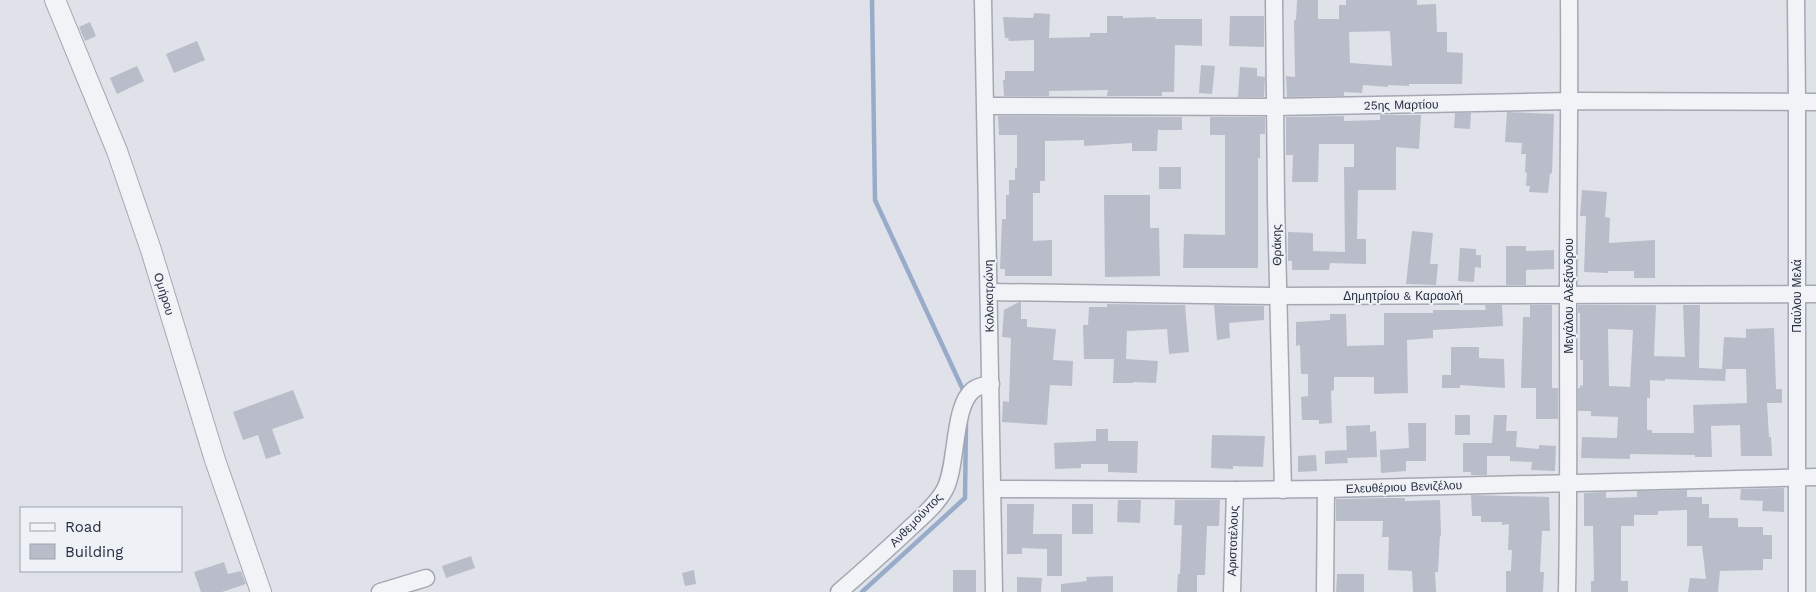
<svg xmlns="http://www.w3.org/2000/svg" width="1816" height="592" viewBox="0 0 1816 592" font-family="'Work Sans',sans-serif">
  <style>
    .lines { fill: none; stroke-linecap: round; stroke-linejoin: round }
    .stream { stroke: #98acca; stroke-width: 4.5 }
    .building { fill: #b9bdc9; fill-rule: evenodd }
    .minor-casing { stroke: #a4a8b3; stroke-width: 19 }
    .tertiary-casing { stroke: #a4a8b3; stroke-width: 22 }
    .minor { stroke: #f2f3f7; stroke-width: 16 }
    .tertiary { stroke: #f2f3f7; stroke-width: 20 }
    .labels { text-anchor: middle; stroke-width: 4; stroke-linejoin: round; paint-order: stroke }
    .street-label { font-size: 12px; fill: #272e40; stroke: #eef1f6 }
  </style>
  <rect width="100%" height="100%" fill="#dfe2e9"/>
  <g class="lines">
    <!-- stream -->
    <g class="stream">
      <path d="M872,0L875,200L965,394"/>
      <path d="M862,592L965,498L966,421"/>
    </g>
  </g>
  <!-- building -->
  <g class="building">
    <path d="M1297,0H1318V19H1339V5H1346V0H1417V5L1436,4L1437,32H1447V52L1463,53L1462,84H1409V86L1388,85V87L1363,85L1362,93L1344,92V96L1287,97L1286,76L1295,77L1294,20H1296ZM1390,31L1392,66L1350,63L1349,32Z"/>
    <path d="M1034,13L1050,14L1049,38L1090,37V33H1107V16H1123V18L1156,17L1155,19H1202V46L1175,45L1174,92H1162V96H1107L1108,90L1049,91V96H1004L1003,80H1005V71H1034V40L1009,41L1008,38H1005L1003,17L1033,18Z"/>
    <path d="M1230,16H1264V47L1229,46Z"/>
    <path d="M90,22L96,36L85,41L79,27Z"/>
    <path d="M197,41L205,60L174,73L166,54Z"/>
    <path d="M1201,65L1215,66L1212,94L1199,93Z"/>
    <path d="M137,66L144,81L117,94L110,78Z"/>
    <path d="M1240,67L1257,68V76L1265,77L1264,97H1238Z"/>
    <path d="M1507,112L1554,114L1552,174L1550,173L1548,193L1529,192L1530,186H1526L1527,173L1525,172L1526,154H1521L1522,143L1505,142Z"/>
    <path d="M1455,113H1471L1470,129L1454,128Z"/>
    <path d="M1380,115H1421L1419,149L1396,147V190H1358L1357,239H1366V264L1330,263L1329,270H1292V261H1288V232L1313,233V251L1345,252L1344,167H1354V144H1319L1318,182H1292L1293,155H1286V117L1344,116V121L1380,120Z"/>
    <path d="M998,116L1182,117V130H1158L1157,151H1132V143L1084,146V140L1045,141V181H1040V193H1033V241L1052,240V276H1005V269H1000L1002,219H1006V195H1009V180H1015V168H1017V135H999Z"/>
    <path d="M1210,117H1265V134H1260V158H1258V268H1183L1184,234L1225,235V135H1210Z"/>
    <rect x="1159" y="167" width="22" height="22"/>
    <path d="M1582,190L1607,192L1605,217L1610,218L1609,243L1655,240V278H1634V271H1608V273L1584,272L1586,216H1580Z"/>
    <path d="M1104,195H1150V228H1159L1160,276L1105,277Z"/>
    <path d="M1412,231L1433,233L1430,264H1438L1436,285L1406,284Z"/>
    <path d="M1506,246H1526V251L1554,250V269L1526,270V285H1506Z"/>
    <path d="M1460,248L1476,249V255H1481V268L1475,267L1474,282L1458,281Z"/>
    <path d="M1019,302H1021V319H1027V327L1056,329L1053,360L1073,361L1072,386L1050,385L1047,425L1002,422L1003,401L1009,402L1011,338L1002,337L1004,310Z"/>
    <path d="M1107,304L1185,305L1189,352L1169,354L1167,329L1127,331L1126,359L1158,361L1156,383L1133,382V383H1113L1114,359H1084L1083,325H1088L1089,307H1107Z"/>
    <path d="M1214,305L1264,306V320L1229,323L1230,338L1217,340Z"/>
    <path d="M1485,305H1502L1503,326L1433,330V338L1407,340L1408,393L1374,394V377H1334V390L1331,391L1332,423L1319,424V420H1302L1301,397L1308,396V374H1301L1300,345L1296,346V322L1330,320V314H1346L1347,346L1384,345V313H1433V310H1486Z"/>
    <path d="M1530,305H1552V388H1558V419H1536V388H1521L1523,317H1530Z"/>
    <path d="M1578,305H1656L1654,356L1685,357L1683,305H1700L1699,368L1722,369L1724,337L1746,338V329L1774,328L1776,389H1782V403H1767L1769,437H1771L1772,456H1741L1740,425L1711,426L1712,457H1695V455L1630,454V459L1581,458L1582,437L1617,438L1618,417L1591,416V411H1578V388H1580V385L1583,386V360H1580V313H1578ZM1608,329L1633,330L1630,387L1609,386ZM1724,369H1746L1747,403L1693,405L1694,433H1652V430H1647V398H1650V380L1665,381V379L1725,381L1726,369Z"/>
    <path d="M1451,347H1479V358L1504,359L1505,388L1460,385V388H1442V375H1451Z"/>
    <path d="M293,390L304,418L272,429L281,454L266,459L258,435L243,440L233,412Z"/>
    <rect x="1455" y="415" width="15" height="20"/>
    <path d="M1494,415H1507L1506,431H1517L1516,447L1539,449V445L1556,446L1555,471L1531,470L1532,462L1510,461V456H1487V475H1471V472H1463V443H1492Z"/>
    <path d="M1408,423H1426V461H1406V471L1381,473L1380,450L1409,448Z"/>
    <path d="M1370,425V432L1376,431L1377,457L1347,458L1348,463L1325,464V451L1347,450L1346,426Z"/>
    <path d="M1096,429H1108V441H1138L1137,473L1108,472V464H1081V468L1055,469L1054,443L1096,441Z"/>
    <path d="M1212,435L1265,436L1263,467L1233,466V469L1211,468Z"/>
    <path d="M1316,455L1317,471L1298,472V456Z"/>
    <path d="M1784,488V512L1762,511L1763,501L1740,500L1741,489Z"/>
    <path d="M1687,490V497H1702V504H1709V518H1738V527H1763V535H1772V559H1763V570L1720,571L1718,592H1688L1690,578L1706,579L1702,546H1687V510L1658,511V515H1634V526H1621V581H1628V592H1591V581H1594L1593,526H1584V493L1606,492V498L1637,497V491Z"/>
    <path d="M1471,495L1549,497L1550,531H1542L1540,572H1544L1543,592H1506V571H1511L1512,550H1508L1509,524L1502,525V522H1481V516H1472Z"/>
    <path d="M1383,498H1405V501L1440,500L1441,536H1440L1438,572H1435L1436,592H1413L1412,571L1388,570L1389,537H1382L1383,521H1336V499Z"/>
    <path d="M1118,500H1141L1140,523L1117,522Z"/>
    <path d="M1175,500H1220L1219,526H1207L1205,575H1197V592H1177L1178,574H1180L1182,525H1174Z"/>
    <path d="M1007,504H1034L1033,534H1062V576H1047V549L1022,548V554H1007Z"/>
    <rect x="1072" y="504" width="21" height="30"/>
    <path d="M471,556L475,568L446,578L442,566Z"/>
    <path d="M224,562L228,574L241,571L246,584L222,592H201L194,572Z"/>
    <path d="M694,570L696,584L685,586L682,573Z"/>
    <rect x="953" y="570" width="23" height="22"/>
    <path d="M1337,574H1364V592H1336Z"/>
    <path d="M1113,576V592H1061V584L1087,581L1086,577Z"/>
    <path d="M1017,577L1042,578L1041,592H1017Z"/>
  </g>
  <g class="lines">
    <defs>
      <g id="minor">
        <path d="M983,0L994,592"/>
        <path d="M1274,0L1276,202L1283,490"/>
        <path d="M1796,0L1797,102V592"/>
        <path d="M986,106L1275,107L1570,101L1816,102"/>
        <path d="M989,292L1278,296L1816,294"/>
        <path d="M993,489L1235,490L1326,489L1816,477"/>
        <path d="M380,592L426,578"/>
        <path d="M839,592C863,571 887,550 910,528C922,517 936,505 944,491C958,467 952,407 973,390C978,386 985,385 991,384"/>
        <path d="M1232,592L1235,490"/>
        <path d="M1325,592L1326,489"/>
        <path d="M1567,592C1569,493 1568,395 1568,296C1568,197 1570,99 1569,0"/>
      </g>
      <path id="tertiary" d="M55,0L117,151L151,250L215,460L261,592"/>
    </defs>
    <!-- minor casing -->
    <use href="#minor" class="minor-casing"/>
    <!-- tertiary casing -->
    <use href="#tertiary" class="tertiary-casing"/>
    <!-- minor -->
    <use href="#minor" class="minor"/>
    <!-- tertiary -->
    <use href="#tertiary" class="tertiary"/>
  </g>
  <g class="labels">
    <!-- street labels -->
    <g class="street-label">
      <text transform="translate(1401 105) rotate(-1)" y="4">25ης Μαρτίου</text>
      <text transform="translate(1277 245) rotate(-91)" y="4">Θράκης</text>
      <text transform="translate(164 294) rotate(73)" y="4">Ομήρου</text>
      <text transform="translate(989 296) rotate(-91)" y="4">Κολοκοτρώνη</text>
      <text x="1403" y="300">Δημητρίου &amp; Καραολή</text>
      <text transform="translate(1569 296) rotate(-90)" y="4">Μεγάλου Αλεξάνδρου</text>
      <text transform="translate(1797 296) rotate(-90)" y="4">Παύλου Μελά</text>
      <text transform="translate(1404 487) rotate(-2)" y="4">Ελευθέριου Βενιζέλου</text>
      <text transform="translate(916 520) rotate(-46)" y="4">Ανθεμούντος</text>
      <text transform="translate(1233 541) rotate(-88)" y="4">Αριστοτέλους</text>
    </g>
  </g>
  <!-- legend -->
  <rect x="20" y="507" width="162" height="65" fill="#eef1f6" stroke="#9ea3ad"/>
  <rect x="30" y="523" width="25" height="8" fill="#f2f3f7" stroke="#9ea3ad"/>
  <text x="65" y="532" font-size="15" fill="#272e40">Road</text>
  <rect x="30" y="544" width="25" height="15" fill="#b9bdc9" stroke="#9ea3ad"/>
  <text x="65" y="557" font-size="15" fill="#272e40">Building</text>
</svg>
